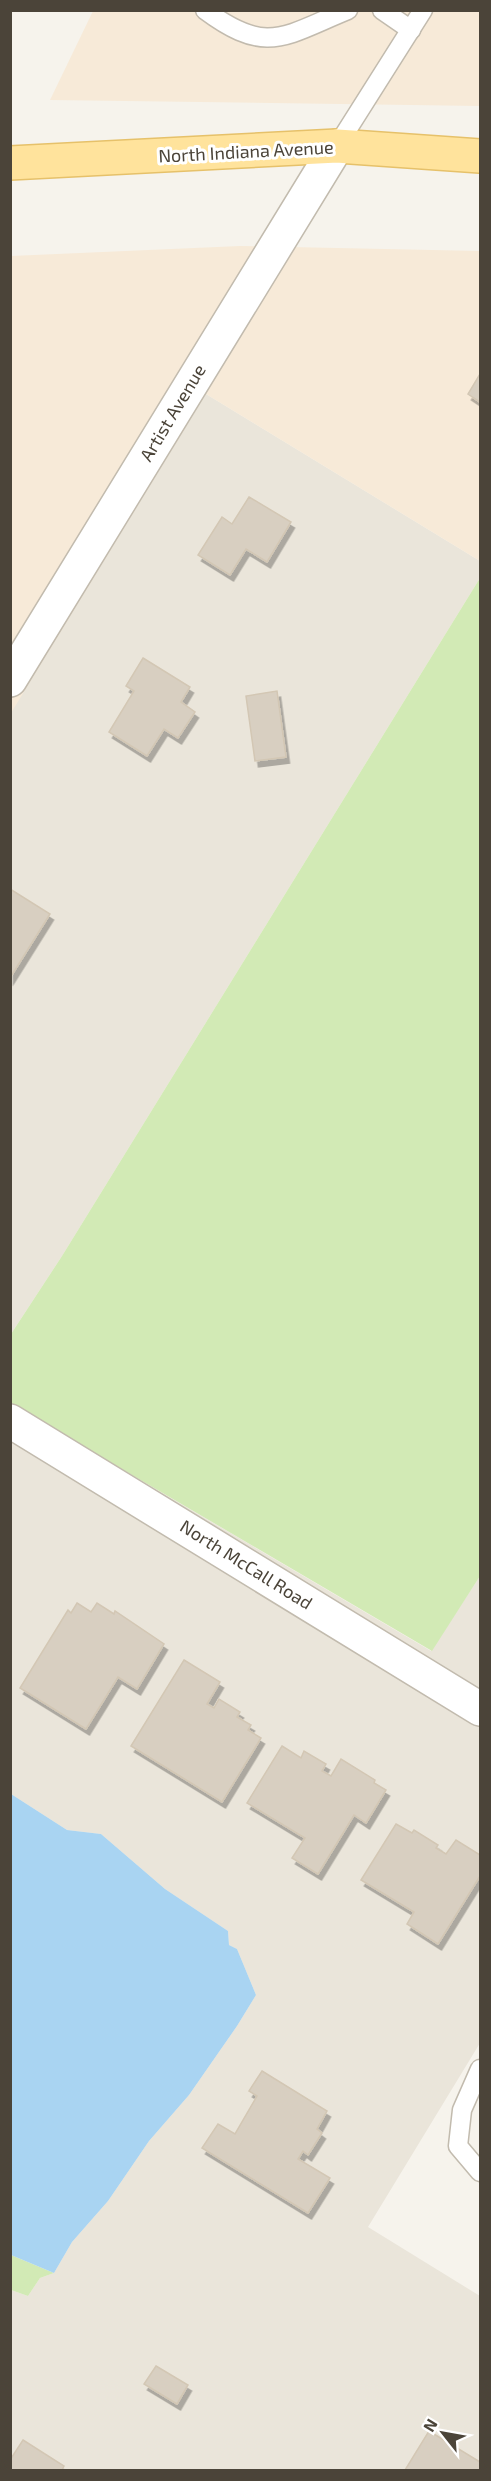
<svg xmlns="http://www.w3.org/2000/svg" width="491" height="2481" viewBox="0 0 491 2481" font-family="'Exo 2',sans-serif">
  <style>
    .residential { fill: #eae5da }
    .commercial { fill: #f7ead8 }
    .green { fill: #d2eab5 }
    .water { fill: #a9d4f2 }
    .building { fill: #d8cfc1; stroke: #d3c7b4; stroke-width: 1.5; filter: url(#shadow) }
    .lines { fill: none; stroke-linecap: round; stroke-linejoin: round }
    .service-casing { stroke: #c2bbae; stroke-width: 21 }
    .minor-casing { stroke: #c2bbae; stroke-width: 36 }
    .primary-casing { stroke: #e6c16a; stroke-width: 36 }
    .service { stroke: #fff; stroke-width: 18 }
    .minor { stroke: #fff; stroke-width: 33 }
    .primary { stroke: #ffe39c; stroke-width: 33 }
    .labels { text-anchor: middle; stroke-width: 6; stroke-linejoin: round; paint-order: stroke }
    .street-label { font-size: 18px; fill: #4b4439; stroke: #fff }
  </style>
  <defs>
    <filter id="shadow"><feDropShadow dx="3.5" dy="6" stdDeviation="0" flood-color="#0004"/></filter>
  </defs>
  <rect width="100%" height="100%" fill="#f6f3ec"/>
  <!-- residential -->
  <g class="residential">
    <path d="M206,394L480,561V578L62,1256L11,1334L10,713Z"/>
    <path d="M11,1404L431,1651L480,1576V2043L368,2227L480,2296V2470H11V2290L28,2296L40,2278L54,2273L72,2242L108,2201L149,2141L189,2095L237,2026L256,1995L237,1949L229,1945L228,1931L165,1889L101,1834L67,1830L11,1794Z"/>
  </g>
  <!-- commercial -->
  <g class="commercial">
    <path d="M93,11H480V106L50,100Z"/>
    <path d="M240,246L480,251V561L206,394L11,713V256Z"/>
  </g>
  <!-- green -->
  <g class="green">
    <path d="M480,578V1576L432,1651L11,1404V1334L62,1256Z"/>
    <path d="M11,2255L54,2273L40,2278L28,2296L11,2290Z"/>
  </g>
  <!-- water -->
  <path class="water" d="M11,1794L67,1830L101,1834L165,1889L228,1931L229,1945L237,1949L256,1995L237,2026L189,2095L149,2141L108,2201L72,2242L54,2273L11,2255Z"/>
  <!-- building -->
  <g class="building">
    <path d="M480,374V402L468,394Z"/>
    <path d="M249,497L291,522L267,562L246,549L230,575L198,555L222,517L232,524Z"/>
    <path d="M143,658L190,687L181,702L195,712L178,738L164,729L147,756L109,732L134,691L126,686Z"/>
    <path d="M277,691L286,757L255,761L246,696Z"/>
    <path d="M10,889L50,914L10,978Z"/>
    <path d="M77,1603L91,1612L97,1603L114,1614L115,1611L164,1644L137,1689L118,1677L86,1729L20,1688L68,1610L71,1613Z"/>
    <path d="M184,1660L220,1682L207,1704L214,1708L219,1699L240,1712L237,1717L251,1725L248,1730L261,1738L222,1802L131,1746Z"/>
    <path d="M282,1746L301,1758L304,1751L326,1764L322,1771L331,1776L341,1759L375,1780L374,1783L386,1790L366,1823L354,1815L318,1874L292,1858L305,1838L247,1803Z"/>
    <path d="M396,1824L412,1833L414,1830L438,1845L436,1848L446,1854L456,1840L480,1855V1876L438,1944L407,1924L414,1912L361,1880Z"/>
    <path d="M262,2071L327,2111L317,2129L322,2133L308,2155L303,2151L298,2159L330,2178L308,2213L202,2148L218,2124L235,2134L257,2096L249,2091Z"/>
    <path d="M156,2366L188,2385L177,2404L144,2384Z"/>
    <path d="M429,2431L480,2462V2470H405Z"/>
    <path d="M23,2440L64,2466L62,2470H10V2460Z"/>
  </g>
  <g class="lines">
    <defs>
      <g id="service">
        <path d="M205,10C267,56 284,36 348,10"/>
        <path d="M382,10L411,30"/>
        <path d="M337,146L423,10"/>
        <path d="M480,2069L462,2110L458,2146L480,2172"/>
      </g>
      <g id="minor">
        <path d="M10,680L337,146"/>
        <path d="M10,1421L480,1709"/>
      </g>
      <path id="primary" d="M10,163L337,146L480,156"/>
    </defs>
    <!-- service casing -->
    <use href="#service" class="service-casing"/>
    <!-- minor casing -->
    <use href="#minor" class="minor-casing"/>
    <!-- primary casing -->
    <use href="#primary" class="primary-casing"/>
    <!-- service -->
    <use href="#service" class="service"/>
    <!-- minor -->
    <use href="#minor" class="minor"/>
    <!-- primary -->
    <use href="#primary" class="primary"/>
  </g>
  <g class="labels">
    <!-- street labels -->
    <g class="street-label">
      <text transform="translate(246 152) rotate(-3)" y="6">North Indiana Avenue</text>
      <text transform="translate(173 413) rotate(-59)" y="6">Artist Avenue</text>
      <text transform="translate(246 1565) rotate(32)" y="6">North McCall Road</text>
    </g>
  </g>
  <!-- border -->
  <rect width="491" height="2481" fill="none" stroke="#4b4439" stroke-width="24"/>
  <!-- north arrow -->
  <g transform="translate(443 2433) rotate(301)" stroke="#ffffff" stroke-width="4.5" paint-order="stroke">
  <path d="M0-4.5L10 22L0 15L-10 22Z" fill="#4b4439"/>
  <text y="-9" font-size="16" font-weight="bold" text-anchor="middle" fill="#4b4439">N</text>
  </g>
</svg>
